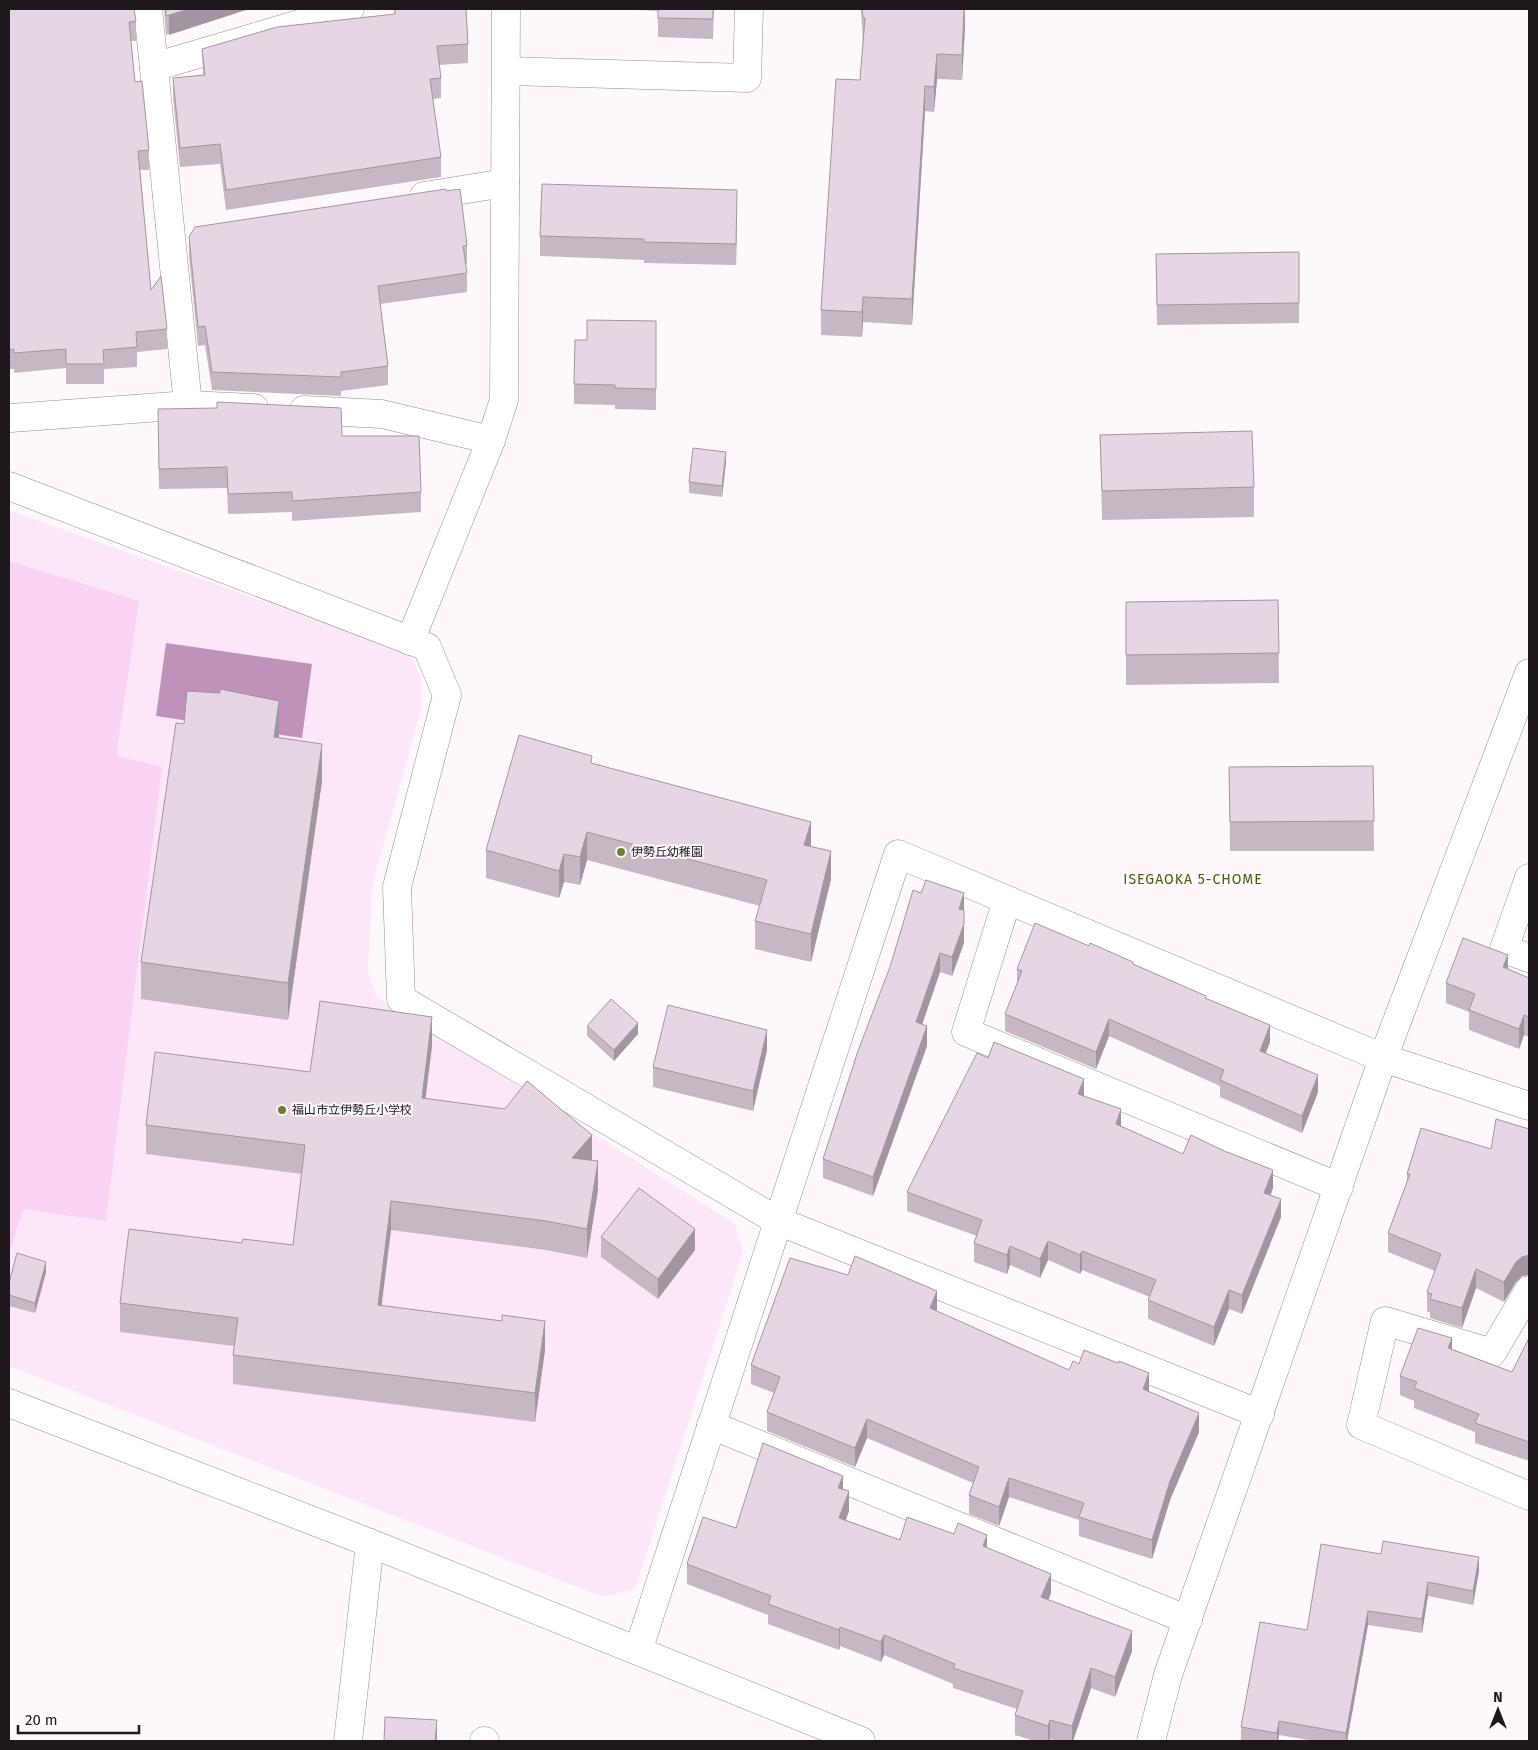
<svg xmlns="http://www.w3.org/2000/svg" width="1538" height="1750" viewBox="0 0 1538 1750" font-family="'Fira Sans','Noto Sans JP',sans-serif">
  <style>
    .built { fill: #fce6f8 }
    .green { fill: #fad2f3 }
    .water { fill: #c192b9 }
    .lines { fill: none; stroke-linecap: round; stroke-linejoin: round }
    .minor-casing { stroke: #978994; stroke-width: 29 }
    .tertiary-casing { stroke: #978994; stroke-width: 29 }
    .minor { stroke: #fff; stroke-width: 28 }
    .tertiary { stroke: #fff; stroke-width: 28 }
    .wall { fill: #c6b8c3 }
    .shaded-wall { fill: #a1969f }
    .building { fill: #e6d6e3; stroke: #a1969f }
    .poi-dot { fill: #6b8031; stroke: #fef8fd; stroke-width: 2 }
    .labels { text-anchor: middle; stroke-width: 4; stroke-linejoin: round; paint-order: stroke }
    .poi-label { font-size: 12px; fill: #1e181d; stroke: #fef8fd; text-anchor: start }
    .neighbourhood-label { font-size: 14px; letter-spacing: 1px; fill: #4b5d11; stroke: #fef8fd }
  </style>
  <rect width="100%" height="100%" fill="#fef8fd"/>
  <!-- built -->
  <path class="built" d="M9,510L410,654L421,678V710L372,886L368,972L376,996L735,1224L743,1252L635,1589L603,1597L9,1366Z"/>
  <!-- green -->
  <path class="green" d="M9,561L139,601L116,756L162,767L106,1221L23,1209L9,1254Z"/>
  <!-- water -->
  <path class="water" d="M166,643L312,664L302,738L156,716Z"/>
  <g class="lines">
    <defs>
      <g id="minor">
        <path d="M148,9L188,405"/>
        <path d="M154,67L350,9"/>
        <path d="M506,71L747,78L749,9"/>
        <path d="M424,196L505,183"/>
        <path d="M304,410L382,414L491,440L504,400L506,9"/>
        <path d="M11,418L188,405L254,408"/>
        <path d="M9,486L427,647L447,695L397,887L401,999L778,1221L1260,1414"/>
        <path d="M410,641L491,440"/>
        <path d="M1529,878L1504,949L1529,958"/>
        <path d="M1007,900L966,1032L1339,1187"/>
        <path d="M1529,1290L1492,1353L1385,1321L1361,1425L1529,1496"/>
        <path d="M711,1425L1188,1620"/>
        <path d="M638,1651L898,854L1383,1058L1529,1106"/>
        <path d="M348,1741L370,1543"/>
        <path d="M484,1741H485"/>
      </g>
      <g id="tertiary">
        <path d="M9,1403L370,1543L861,1741"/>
        <path d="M1151,1741L1168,1675L1383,1058L1529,673"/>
      </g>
    </defs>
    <!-- minor casing -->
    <use href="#minor" class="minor-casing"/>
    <!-- tertiary casing -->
    <use href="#tertiary" class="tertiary-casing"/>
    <!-- minor -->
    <use href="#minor" class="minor"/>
    <!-- tertiary -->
    <use href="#tertiary" class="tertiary"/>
  </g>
  <!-- wall -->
  <g class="wall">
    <path d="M9,9L136,21V41H131L135,82L149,150V170H140L151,290L167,329V349L137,352V367L104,369V384H66V368L14,373V369H9Z"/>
    <path d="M164,9H249L166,35Z"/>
    <path d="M394,9H466L468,44V63L439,65L441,78V98L433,99L441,157V177L226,210L220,164L180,167L173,98V78L203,75L202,49L394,14Z"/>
    <path d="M615,9H714L713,39L658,37V11Z"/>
    <path d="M861,9H965V28L962,80L937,79L934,112L925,111L912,325L863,322L862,337L821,335V310L860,80L863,43Z"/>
    <path d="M446,191L467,245V264H465L467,273V292L380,304L388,366V385L341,391V396L212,390L205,345L198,346L189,256V237Z"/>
    <path d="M737,211L736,265L644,263V260L540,256V236Z"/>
    <path d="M1299,252V323L1157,325L1156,254Z"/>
    <path d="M656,321V410L615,409V405L574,404V384L587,340Z"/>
    <path d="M217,402L342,436L421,492V512L292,521V512L228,514L227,488L159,489L158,429L217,408Z"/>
    <path d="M1100,435L1254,487V517L1102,520Z"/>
    <path d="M726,462L722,497L689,493V482Z"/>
    <path d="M1278,600L1279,683L1126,685V602Z"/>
    <path d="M279,738L322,781L288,1020L141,999V962Z"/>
    <path d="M592,763L811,846L831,879L811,962L755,949V921L760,906L587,860L580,885L564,882L559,898L486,878V850Z"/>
    <path d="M1373,766L1374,851H1230L1229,767Z"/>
    <path d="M921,893H964V943L952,976L940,972L922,1025L927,1046L873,1196L823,1178V1159Z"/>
    <path d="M1089,946L1133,964L1206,999L1270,1042L1266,1053L1318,1092L1302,1133L1220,1097V1086L1109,1036L1096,1069L1005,1031V1014L1017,984V969Z"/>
    <path d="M1508,969L1529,978V1037L1524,1035L1519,1049L1469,1030V1012L1446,1003V983Z"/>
    <path d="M587,1026L638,1034L614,1061L587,1036Z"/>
    <path d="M432,1046L425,1098L592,1160L598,1190L587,1258L546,1250L391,1230L381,1305L545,1350L535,1422L233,1384V1355L234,1346L120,1332V1303L242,1243L293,1245L302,1174L146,1154V1125L310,1072Z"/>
    <path d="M767,1050L753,1111L653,1087V1067Z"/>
    <path d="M988,1058L1084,1096L1121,1126L1183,1154L1273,1188L1271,1195L1281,1217L1242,1314L1229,1309L1214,1346L1148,1319V1300L1150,1297L1082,1270L1080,1274L1048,1260L1040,1278L1010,1265L1007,1274L974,1262V1243L977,1236L907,1211V1192Z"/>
    <path d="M1529,1129V1275L1522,1276L1516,1282L1504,1302L1476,1288L1462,1328L1430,1318V1312H1427V1292L1435,1271L1388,1252V1233L1407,1182V1174L1491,1149Z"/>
    <path d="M601,1237L695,1250L658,1299L601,1257Z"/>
    <path d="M46,1272L35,1313L9,1306V1283Z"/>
    <path d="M937,1310L936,1311L1069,1370L1149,1391L1199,1432L1170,1500L1152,1559L1079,1536V1520L1009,1497L999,1526L969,1514V1495L973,1483L867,1438L855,1467L767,1431V1412L774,1393L751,1384V1365Z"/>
    <path d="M1529,1338V1461L1475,1443V1432L1414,1408V1401L1400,1395V1376L1452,1349L1512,1372Z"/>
    <path d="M843,1489L849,1511L846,1520L900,1540L987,1547L1051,1593L1048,1600L1132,1651L1115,1697L1091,1688L1073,1741H1056L1050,1739V1741H1034L1015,1735V1715L1017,1709L953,1688V1684L884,1655L881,1662L840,1646L839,1650L768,1624V1615L687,1584V1564L736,1528Z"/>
    <path d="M1321,1544L1479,1571L1473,1605L1428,1596L1422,1633L1368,1625L1347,1741H1315L1279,1735L1278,1741H1241V1727L1307,1630Z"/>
  </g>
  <!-- shaded-wall -->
  <g class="shaded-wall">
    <path d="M189,9H249L169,35V15Z"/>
    <path d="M965,9V28L962,80V55Z"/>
    <path d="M937,54V79L934,112V87Z"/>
    <path d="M925,86V111L912,325V299Z"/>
    <path d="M737,190V211L736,265V244Z"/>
    <path d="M863,297V322L862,337V312Z"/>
    <path d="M726,452V462L722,497V486Z"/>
    <path d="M279,701V738L274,737Z"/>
    <path d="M322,744V781L288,1020V983Z"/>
    <path d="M811,822V850L804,845Z"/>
    <path d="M587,832V860L580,885V857Z"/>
    <path d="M831,851V879L811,962V934Z"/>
    <path d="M564,854V882L559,898V871Z"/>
    <path d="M964,893V913L959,909Z"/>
    <path d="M964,924V943L952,976V957Z"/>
    <path d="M940,953V972L916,1042V1022Z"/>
    <path d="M1508,955V975L1503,967Z"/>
    <path d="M1524,1015V1035L1519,1049V1029Z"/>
    <path d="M432,1017V1046L422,1127V1098Z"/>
    <path d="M1109,1019V1036L1096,1069V1052Z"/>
    <path d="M638,1023V1034L614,1061V1050Z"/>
    <path d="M1270,1025V1042L1260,1067V1051Z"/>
    <path d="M927,1026V1046L873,1196V1177Z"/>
    <path d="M767,1030V1050L753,1111V1091Z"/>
    <path d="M1318,1075V1092L1302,1133V1116Z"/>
    <path d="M1084,1079V1098L1078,1094Z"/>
    <path d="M1121,1109V1128L1116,1124Z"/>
    <path d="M592,1135V1164L572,1158Z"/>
    <path d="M598,1161V1190L587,1258V1229Z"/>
    <path d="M1273,1170V1188L1264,1211V1193Z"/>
    <path d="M1281,1199V1217L1242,1314V1295Z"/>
    <path d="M391,1201V1230L378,1334V1305Z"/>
    <path d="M695,1229V1250L658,1299V1279Z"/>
    <path d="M1048,1241V1260L1040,1278V1259Z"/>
    <path d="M1010,1246V1265L1007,1274V1255Z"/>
    <path d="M1082,1251V1270L1080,1274V1255Z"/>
    <path d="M1529,1255V1275L1522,1276L1516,1282L1504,1302V1282L1516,1262L1522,1257Z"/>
    <path d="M46,1262V1272L35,1313V1303Z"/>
    <path d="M1476,1269V1288L1462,1328V1308Z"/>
    <path d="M1229,1290V1309L1214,1346V1327Z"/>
    <path d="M937,1291V1310L930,1327V1308Z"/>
    <path d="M545,1321V1350L535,1422V1393Z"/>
    <path d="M1452,1338V1357L1448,1348Z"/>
    <path d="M1149,1373V1392L1143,1389Z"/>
    <path d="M1199,1413V1432L1170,1500L1152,1559V1540L1170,1481Z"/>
    <path d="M867,1419V1438L855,1467V1448Z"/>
    <path d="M843,1476V1496L838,1488Z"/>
    <path d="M1009,1478V1497L999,1526V1507Z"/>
    <path d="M849,1491V1511L839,1538V1518Z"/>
    <path d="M987,1535V1555L983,1546Z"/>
    <path d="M1479,1557V1571L1473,1605V1591Z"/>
    <path d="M1051,1574V1593L1041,1617V1597Z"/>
    <path d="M1428,1582V1596L1422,1633V1619Z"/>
    <path d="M1368,1611V1625L1347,1741H1346V1733Z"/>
    <path d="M840,1627V1646L839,1650V1630Z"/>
    <path d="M1132,1631V1651L1115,1697V1677Z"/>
    <path d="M884,1635V1655L881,1662V1642Z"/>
    <path d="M1091,1668V1688L1073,1741H1072V1726Z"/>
    <path d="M437,1720V1739L436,1741H435Z"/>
    <path d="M1050,1720V1741H1048V1726Z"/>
    <path d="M1279,1721V1735L1278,1741H1277V1733Z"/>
  </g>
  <!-- building -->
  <g class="building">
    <path d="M9,9H134L136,21L129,22L135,82L142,81L149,150L138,151L151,290L161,276L167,329L136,332L137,347L103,350L104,364H66V349L14,353V349L9,350Z"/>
    <path d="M166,9H189L166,16Z"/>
    <path d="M395,9H466L468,44L437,46L441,78L430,79L441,157L226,190L220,144L180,148L173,78L205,75L202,49L277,27L395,14Z"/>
    <path d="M658,9H713V19L658,18Z"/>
    <path d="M862,9H964L962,55L937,54L934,87L925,86L912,299L863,297L862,312L821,310L836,79L860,80L865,18H863Z"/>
    <path d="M542,184L737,190L736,244L644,242V239L540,236Z"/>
    <path d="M446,189V191L460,189L467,245L463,246L467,273L378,286L388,366L341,372V377L212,372L205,326L198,327L189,237L195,227Z"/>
    <path d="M1299,252V303L1157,305L1156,254Z"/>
    <path d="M587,320L656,321V389L615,388V385L574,384L575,340H587Z"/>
    <path d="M217,402L341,408L342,436H419L421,492L292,501V492L228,494L227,467L159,469L158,409L217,408Z"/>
    <path d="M1252,431L1254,487L1102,491L1100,435Z"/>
    <path d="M693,448L726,452L722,486L689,482Z"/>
    <path d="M1278,600L1279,653L1126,655V602Z"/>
    <path d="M220,689L279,701L274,737L322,744L288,983L141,962L176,723L184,724L187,691L220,693Z"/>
    <path d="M519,735L592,756L591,763L811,822L804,845L831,851L811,934L755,921L767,880L587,832L580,857L564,854L559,871L486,850Z"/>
    <path d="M1373,766L1374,821L1230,822L1229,767Z"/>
    <path d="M926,880L964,893L959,909L964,910V924L952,957L940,953L916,1022L927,1026L873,1177L823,1159L858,1051L890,967L913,890L921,893Z"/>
    <path d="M1035,923L1089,946L1090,943L1133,962V964L1206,996L1205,998L1270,1025L1260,1051L1318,1075L1302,1116L1220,1080L1224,1070L1109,1019L1096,1052L1005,1014L1022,971L1017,969Z"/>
    <path d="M1463,938L1508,955L1503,967L1529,978V1017L1524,1015L1519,1029L1469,1010L1475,994L1446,983Z"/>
    <path d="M611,999L638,1023L614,1050L587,1026Z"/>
    <path d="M320,1001L432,1017L422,1098L505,1109L527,1081L592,1135L572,1158L598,1161L587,1229L546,1221L391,1201L378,1305L502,1321V1315L545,1321L535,1393L233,1355L238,1318L120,1303L129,1229L242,1243L243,1239L293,1245L305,1145L146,1125L155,1052L310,1072Z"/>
    <path d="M668,1005L767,1030L753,1091L653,1067Z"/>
    <path d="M994,1042L1084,1079L1078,1094L1121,1109L1116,1124L1183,1154L1191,1135L1222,1150L1273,1170L1264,1193L1281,1199L1242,1295L1229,1290L1214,1327L1148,1300L1156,1280L1082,1251L1080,1255L1048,1241L1040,1259L1010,1246L1007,1255L974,1243L982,1220L907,1192L977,1053L988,1058Z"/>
    <path d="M1496,1119L1529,1129V1255L1522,1257L1516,1262L1504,1282L1476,1269L1462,1308L1430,1299L1432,1294L1427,1292L1441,1254L1388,1233L1410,1174H1407L1421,1128L1491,1149Z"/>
    <path d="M639,1188L695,1229L658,1279L601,1237Z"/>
    <path d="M17,1253L46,1262L35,1303L9,1295V1283Z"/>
    <path d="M855,1256L937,1291L930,1308L1069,1370L1073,1361L1079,1364L1084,1350L1118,1363L1119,1361L1149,1373L1143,1389L1199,1413L1170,1481L1152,1540L1079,1517L1084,1503L1009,1478L999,1507L969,1495L979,1467L867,1419L855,1448L767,1412L780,1377L751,1365L790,1258L848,1275Z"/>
    <path d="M1418,1328L1452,1338L1448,1348L1512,1372L1529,1338V1442L1475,1423L1479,1414L1414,1388L1417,1382L1400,1376Z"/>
    <path d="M763,1443L843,1476L838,1488L849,1491L839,1518L900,1540L907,1517L954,1534L958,1523L987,1535L983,1546L1051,1574L1041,1597L1132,1631L1115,1677L1091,1668L1072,1726L1050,1720L1048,1726L1015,1715L1023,1691L953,1668L955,1664L884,1635L881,1642L840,1627L839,1630L768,1604L771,1596L687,1564L703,1517L736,1528Z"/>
    <path d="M1383,1541L1479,1557L1473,1591L1428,1582L1422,1619L1368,1611L1346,1733L1279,1721L1277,1733L1241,1727L1260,1622L1307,1630L1321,1544L1381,1554Z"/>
    <path d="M385,1717L437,1720L435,1741H384Z"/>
  </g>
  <!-- markers -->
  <g class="poi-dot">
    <circle cx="621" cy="852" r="5"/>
    <circle cx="282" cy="1110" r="5"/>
  </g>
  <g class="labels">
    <!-- poi labels -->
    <g class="poi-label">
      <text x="631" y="856">伊勢丘幼稚園</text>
      <text x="292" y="1114">福山市立伊勢丘小学校</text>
    </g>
    <!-- neighbourhood labels -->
    <g class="neighbourhood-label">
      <text x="1193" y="884">ISEGAOKA 5-CHOME</text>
    </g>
  </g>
  <!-- border -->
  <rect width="1538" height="1750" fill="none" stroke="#1e181d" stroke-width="20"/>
  <!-- north arrow -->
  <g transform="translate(1498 1710)" stroke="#fef8fd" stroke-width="4" paint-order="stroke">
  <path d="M0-4L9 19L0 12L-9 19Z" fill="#1e181d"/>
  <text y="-8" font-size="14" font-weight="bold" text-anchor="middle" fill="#1e181d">N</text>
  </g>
  <!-- scale -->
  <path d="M18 1725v8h121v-8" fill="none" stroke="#1e181d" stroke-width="2.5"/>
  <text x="25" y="1725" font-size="15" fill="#1e181d" stroke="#fef8fd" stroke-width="4" paint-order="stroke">20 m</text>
</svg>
